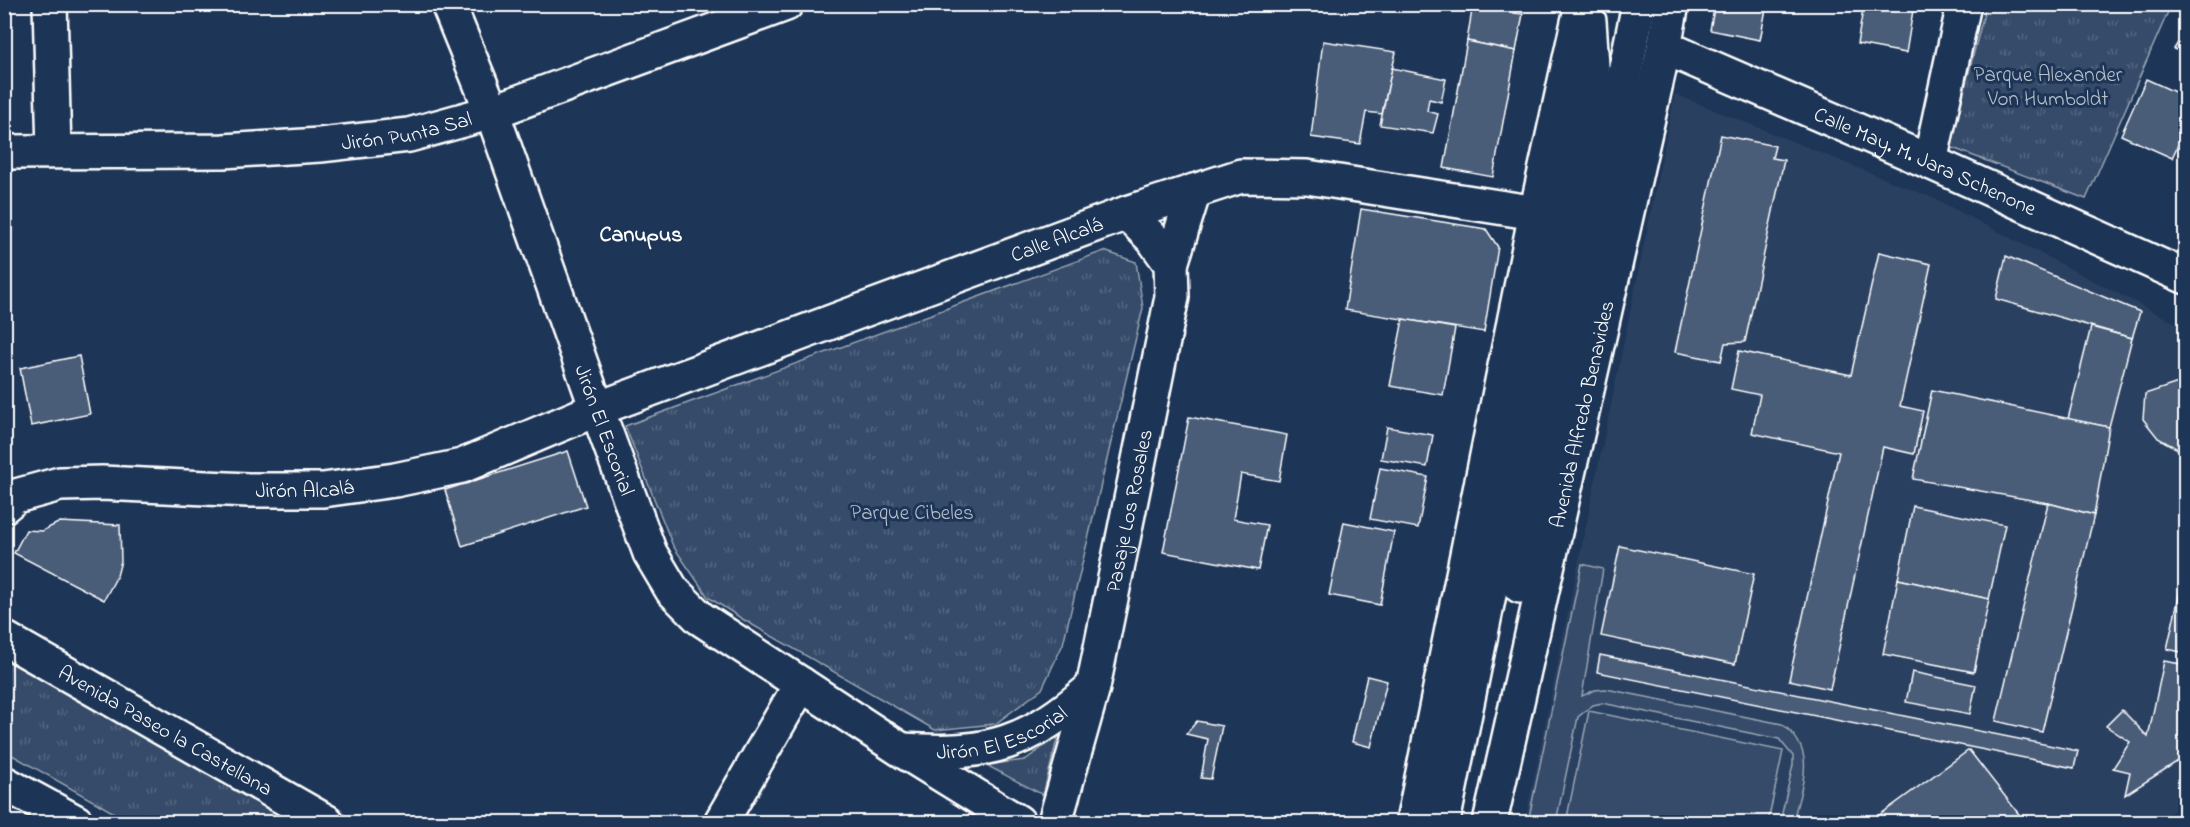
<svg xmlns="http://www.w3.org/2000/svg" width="2190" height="827" viewBox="0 0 2190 827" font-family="'Indie Flower',sans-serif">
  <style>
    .built { fill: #2a4161 }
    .grass { fill: url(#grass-tufts); stroke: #9aa5b4; stroke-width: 1.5 }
    .pitch { fill: #364b69; stroke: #9aa5b4; stroke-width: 1.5 }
    .building { fill: #4a5d79; stroke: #fff; stroke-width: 1.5 }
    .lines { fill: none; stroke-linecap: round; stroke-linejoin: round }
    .minor-casing { stroke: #fff; stroke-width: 38 }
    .major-casing { stroke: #fff; stroke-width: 38 }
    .minor { stroke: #1d3557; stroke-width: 33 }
    .major { stroke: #1d3557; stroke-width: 33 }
    .labels { text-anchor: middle; stroke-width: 6; stroke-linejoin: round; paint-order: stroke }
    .park-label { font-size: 21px; fill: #b9c0ca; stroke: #1d3557 }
    .street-label { font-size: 21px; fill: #fff; stroke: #1d3557 }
    .neighbourhood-label { font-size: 22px; font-weight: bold; fill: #fff; stroke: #1d3557 }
  </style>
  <defs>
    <pattern id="grass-tufts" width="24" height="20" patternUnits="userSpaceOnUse" patternTransform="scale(1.5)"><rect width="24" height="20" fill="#364b69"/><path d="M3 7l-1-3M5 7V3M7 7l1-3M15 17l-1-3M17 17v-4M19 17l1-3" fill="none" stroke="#546680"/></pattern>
  </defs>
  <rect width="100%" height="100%" fill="#1d3557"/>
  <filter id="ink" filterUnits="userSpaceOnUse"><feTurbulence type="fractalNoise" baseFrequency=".0167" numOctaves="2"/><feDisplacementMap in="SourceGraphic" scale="12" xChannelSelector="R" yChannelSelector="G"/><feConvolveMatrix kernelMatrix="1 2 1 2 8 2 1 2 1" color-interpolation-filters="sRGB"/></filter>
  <g filter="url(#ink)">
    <!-- built -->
    <path class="built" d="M1675,94L1935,199L2185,328V803L2157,822H1525Z"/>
    <!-- grass -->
    <g class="grass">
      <path d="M1986,5H2171L2086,199L1950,147Z"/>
      <path d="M1104,251L1136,262L1143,308L1063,644L1042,689L995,724L935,730L744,620L708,597L673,546L625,426Z"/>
      <path d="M5,658L294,822H130L5,751Z"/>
      <path d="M1058,736L1043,795L986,765L1025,760Z"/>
    </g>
    <!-- pitch -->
    <g class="pitch">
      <path d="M1582,564L1603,569L1582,696L1595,690L1606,689L1782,724C1819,752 1801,785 1793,822H1780L1793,765V756L1779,739L1602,703L1593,705L1578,717L1556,822H1528Z"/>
      <path d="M1589,711L1783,751L1768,822H1566Z"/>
    </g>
    <!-- building -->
    <g class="building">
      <path d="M1473,4L1515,6L1514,13L1523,14L1516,51L1467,41Z"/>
      <path d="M1715,4H1767L1760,40L1710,30Z"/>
      <path d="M1864,4H1914L1906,53L1857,44Z"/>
      <path d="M2186,30V55L2174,49Z"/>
      <path d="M1323,41L1396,52L1382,114L1366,112L1360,144L1311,137Z"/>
      <path d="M1467,41L1516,51L1493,177L1444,168Z"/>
      <path d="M1392,68L1446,79L1441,102L1429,99L1427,111L1438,114L1433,133L1380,125Z"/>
      <path d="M2146,79L2186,97V137L2182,136L2172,158L2121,135Z"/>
      <path d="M1721,135L1775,146L1772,158L1784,160L1745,342L1725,343L1721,361L1675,352Z"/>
      <path d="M1361,209L1486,229L1498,247L1484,332L1345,310Z"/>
      <path d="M1879,252L1931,264L1900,406L1923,411L1914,454L1883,447L1830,689L1789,680L1839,452L1752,433L1760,395L1731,389L1739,351L1851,375Z"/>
      <path d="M2006,256L2140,312L2132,338L1996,299Z"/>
      <path d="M1403,319L1455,328L1443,395L1390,386Z"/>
      <path d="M2091,327L2132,338L2109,427L2068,419Z"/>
      <path d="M79,356L90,414L31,426L20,368Z"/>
      <path d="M2178,383L2186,387V477L2183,452L2158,438L2143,419L2145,394Z"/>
      <path d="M1932,390L2109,427L2094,515L2048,503L1913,479Z"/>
      <path d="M1189,417L1287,435L1279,481L1241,474L1233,519L1267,525L1258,570L1163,552Z"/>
      <path d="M1387,427L1433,435L1427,467L1381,459Z"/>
      <path d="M568,451L586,506L462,546L445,490Z"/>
      <path d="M1380,468L1428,477L1418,528L1370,519Z"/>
      <path d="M2048,503L2094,515L2042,732L1996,721Z"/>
      <path d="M1913,506L2005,525L1989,599L1898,579Z"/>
      <path d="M60,522L120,525L121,561L117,576L104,600L14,553L26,530L42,531Z"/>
      <path d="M1344,522L1394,532L1380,605L1329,595Z"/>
      <path d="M1620,546L1754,574L1735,664L1601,636Z"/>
      <path d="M2186,565V653L2167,649Z"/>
      <path d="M1898,579L1989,599L1974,672L1883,654Z"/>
      <path d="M1600,655L2078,751L2074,768L1597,672Z"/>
      <path d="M2164,661L2186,665V756L2125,795L2130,772L2113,768L2130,742L2106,726L2122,710L2148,737Z"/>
      <path d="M1912,672L1976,685L1970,714L1906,702Z"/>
      <path d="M1367,676L1387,681L1371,747L1352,742Z"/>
      <path d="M1197,721L1222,726L1211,779L1201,778L1208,739L1186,734Z"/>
      <path d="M1969,750L2025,822H1870Z"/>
    </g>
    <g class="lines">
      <defs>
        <g id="minor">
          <path d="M50,4L54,151"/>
          <path id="s1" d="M448,4L492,112L597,409L650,553L672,590L700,618L900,749L1018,822"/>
          <path id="s2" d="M1664,47L1930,162L2186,277"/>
          <path id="s3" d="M4,152L223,151L320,145L409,135L492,112L786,4"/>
          <path d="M1930,162L1964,4"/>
          <path d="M1171,264L1194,191"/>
          <path id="s4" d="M4,506L16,496L60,484L102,483L248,490H323L395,480L462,466L597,409L850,315L1127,213L1241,176L1307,177L1536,213"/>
          <path id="s5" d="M903,750C989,756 1028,744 1093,687"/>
          <path d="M721,822L801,684"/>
          <path id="s6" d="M1055,822L1093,687L1172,297L1171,264L1153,239L1127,213"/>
        </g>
        <g id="major">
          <path d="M1520,586L1639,4"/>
          <path id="s7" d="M4,638L327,822"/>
          <path d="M4,783L76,822"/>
          <path d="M1413,822L1536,213L1582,4"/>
          <path d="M1443,822L1593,80L1589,21"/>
          <path id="s8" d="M1490,822L1664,47L1672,4"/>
        </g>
      </defs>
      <!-- minor casing -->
      <use href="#minor" class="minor-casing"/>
      <!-- major casing -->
      <use href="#major" class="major-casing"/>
      <!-- minor -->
      <use href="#minor" class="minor"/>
      <!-- major -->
      <use href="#major" class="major"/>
    </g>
  </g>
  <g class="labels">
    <!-- park labels -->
    <g class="park-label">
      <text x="2048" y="81">Parque Alexander<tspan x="2048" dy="24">Von Humboldt</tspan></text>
      <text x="912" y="519">Parque Cibeles</text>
    </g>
    <!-- street labels -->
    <g class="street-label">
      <text dy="7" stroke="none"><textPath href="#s3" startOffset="404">Jirón Punta Sal</textPath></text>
      <text dy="7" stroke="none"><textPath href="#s2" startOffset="285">Calle May. M. Jara Schenone</textPath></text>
      <text dy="7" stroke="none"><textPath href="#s4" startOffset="1102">Calle Alcalá</textPath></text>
      <text dy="7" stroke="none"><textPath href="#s8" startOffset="418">Avenida Alfredo Benavides</textPath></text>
      <text dy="7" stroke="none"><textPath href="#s1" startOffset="454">Jirón El Escorial</textPath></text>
      <text dy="7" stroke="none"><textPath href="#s4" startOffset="306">Jirón Alcalá</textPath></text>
      <text dy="7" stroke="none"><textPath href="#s6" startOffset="320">Pasaje Los Rosales</textPath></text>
      <text dy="7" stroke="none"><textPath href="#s5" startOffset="102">Jirón El Escorial</textPath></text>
      <text dy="7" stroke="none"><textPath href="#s7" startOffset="186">Avenida Paseo la Castellana</textPath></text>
    </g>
    <!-- neighbourhood labels -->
    <g class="neighbourhood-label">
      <text x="641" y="241">Canupus</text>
    </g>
  </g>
  <!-- margin -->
  <rect width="2190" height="827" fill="none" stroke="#1d3557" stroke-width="24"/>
  <rect x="12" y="12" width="2166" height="803" fill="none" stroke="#fff" stroke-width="2" filter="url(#ink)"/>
</svg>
